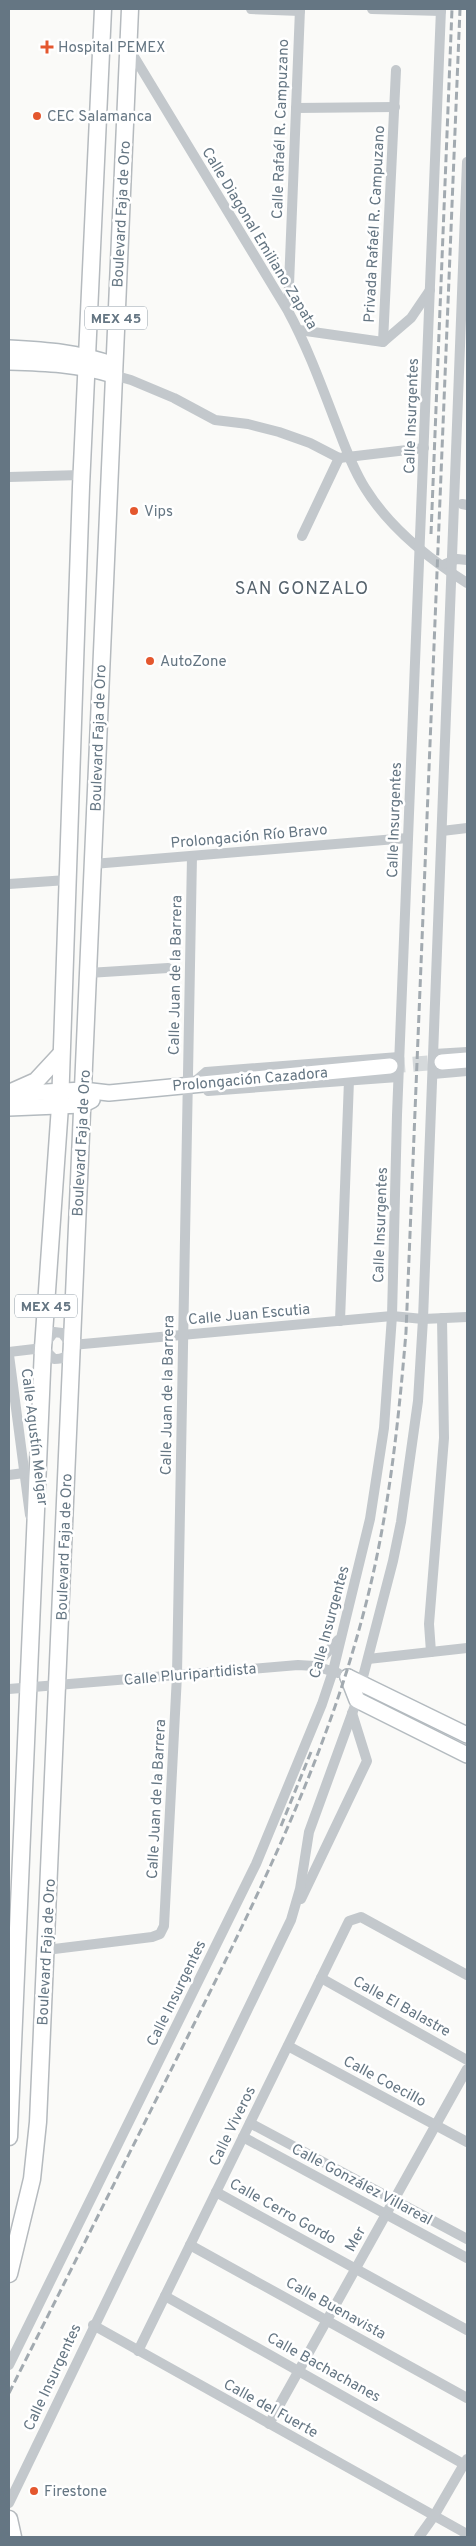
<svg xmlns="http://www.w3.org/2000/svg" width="476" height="2546" viewBox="0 0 476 2546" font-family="Overpass,sans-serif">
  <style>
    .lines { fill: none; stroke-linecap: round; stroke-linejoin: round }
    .secondary-tunnel { stroke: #d5d9db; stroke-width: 15; stroke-dasharray: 15 8; stroke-linecap: butt }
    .secondary-casing { stroke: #b3babf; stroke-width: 18 }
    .primary-casing { stroke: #b5babe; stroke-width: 19 }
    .street { stroke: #c3c8cc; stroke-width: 10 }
    .secondary { stroke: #fff; stroke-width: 15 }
    .primary { stroke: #fff; stroke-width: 16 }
    .rail { stroke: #a2aab0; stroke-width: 3; stroke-dasharray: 8 4; stroke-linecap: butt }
    .poi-dot { fill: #e4572e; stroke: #fff; stroke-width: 2 }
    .labels { text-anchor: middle; stroke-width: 5; stroke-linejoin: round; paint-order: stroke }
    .shield { fill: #fff; stroke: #939fa8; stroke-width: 1 }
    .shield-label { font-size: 14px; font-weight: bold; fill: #657683 }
    .poi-label { font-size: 15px; fill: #657683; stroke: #fff; text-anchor: start }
    .street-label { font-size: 15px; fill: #657683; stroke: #fff }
    .quarter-label { font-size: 18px; letter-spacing: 1px; fill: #57646e; stroke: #fff }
  </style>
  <rect width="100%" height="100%" fill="#fafaf8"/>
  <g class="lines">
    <!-- secondary-tunnel -->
    <path class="secondary-tunnel" d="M390,1066L442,1062"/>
    <defs>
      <g id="secondary">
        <path d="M9,348C46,350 79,352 114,365"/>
        <path d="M9,362C45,363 78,364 113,375"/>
        <path d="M442,1062L467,1060"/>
        <path d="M9,1094L83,1090L109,1093L390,1066"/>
        <path d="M9,1108L82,1105L92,1100"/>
        <path d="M348,1677L357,1700L467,1755"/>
        <path d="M348,1677L467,1735"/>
      </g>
      <g id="primary">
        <path d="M9,1093L36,1081L61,1054"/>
        <path d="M9,2137L43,1348L60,1106L81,487L103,9"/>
        <path d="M9,2274L32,2179L38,2122L130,9"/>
        <path d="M9,2519L13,2537"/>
      </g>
    </defs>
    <!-- secondary casing -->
    <use href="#secondary" class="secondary-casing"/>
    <!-- primary casing -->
    <use href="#primary" class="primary-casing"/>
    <!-- street -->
    <g class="street">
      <path d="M251,9L300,11"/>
      <path d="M372,9L441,11"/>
      <path d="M130,50L288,311C308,348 322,387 337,426C345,447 353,469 365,488C389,527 429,559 467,583"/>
      <path d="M296,108L395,107"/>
      <path d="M288,310L300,9"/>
      <path d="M299,330L383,342L411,318L430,290"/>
      <path d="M383,342L396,70"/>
      <path d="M113,375L131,380L174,398L215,420L248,424L279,432L310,443L339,458L424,448"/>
      <path d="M9,477L81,475"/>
      <path d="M462,504L467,505"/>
      <path d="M302,536L339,458"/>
      <path d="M445,564L457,559L467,560"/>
      <path d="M442,831L467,828"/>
      <path d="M93,864L408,838"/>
      <path d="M9,884L67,880"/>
      <path d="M88,973L168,968"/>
      <path d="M434,1054L467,1052"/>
      <path d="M433,1074L467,1071"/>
      <path d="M191,1085L206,1072L399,1057"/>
      <path d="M208,1091L398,1077"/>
      <path d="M340,1321L349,1080"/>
      <path d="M45,1344L54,1332L62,1333L71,1344"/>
      <path d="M72,1345L392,1316L423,1319L467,1317"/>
      <path d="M43,1348L54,1359C64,1359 67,1357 70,1348"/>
      <path d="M9,1352L43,1348"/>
      <path d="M9,1355L30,1515"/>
      <path d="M9,1475L24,1473"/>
      <path d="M431,1652L429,1624L444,1438L442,1318"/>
      <path d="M368,1659L467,1648"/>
      <path d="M315,1666L338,1640"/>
      <path d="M9,1689L298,1665L315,1666L338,1673"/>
      <path d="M301,1899L367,1761L352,1713"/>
      <path d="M46,1950L152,1937L160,1934L164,1926L177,1675L192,856"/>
      <path d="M321,1978L467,2060"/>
      <path d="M288,2046L467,2142"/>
      <path d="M250,2123L467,2239"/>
      <path d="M243,2137L467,2258"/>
      <path d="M216,2192L467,2330"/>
      <path d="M190,2245L467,2398"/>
      <path d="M165,2296L467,2466"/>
      <path d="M93,2325L467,2534"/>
      <path d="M138,2351L349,1921L361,1917L467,1975"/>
      <path d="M9,2365L256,1864L322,1704L333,1671L370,1519L384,1428L392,1316L397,1115L441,9"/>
      <path d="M269,2424L467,2069"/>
      <path d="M9,2503L291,1920L300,1889L309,1832L357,1700L393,1561L401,1522L418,1401L423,1319L467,162"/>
      <path d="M419,2537L434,2516L467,2459"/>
    </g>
    <!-- secondary -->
    <use href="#secondary" class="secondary"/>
    <!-- primary -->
    <use href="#primary" class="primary"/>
    <!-- rail -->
    <g class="rail">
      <path d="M431,534L452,9"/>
      <path d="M281,1826L311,1752"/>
      <path d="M9,2393C69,2274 129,2154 189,2034C257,1898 324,1763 363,1615C388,1522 398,1428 406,1332L460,9"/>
    </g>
  </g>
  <!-- markers -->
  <g class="poi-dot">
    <path d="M44.5 39.5h5v5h5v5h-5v5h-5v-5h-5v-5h5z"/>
    <circle cx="37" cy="116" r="5"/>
    <circle cx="134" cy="511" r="5"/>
    <circle cx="150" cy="661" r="5"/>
    <circle cx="34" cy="2491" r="5"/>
  </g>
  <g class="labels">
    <!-- shield labels -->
    <g class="shield">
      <rect x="85" y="306.5" width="62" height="23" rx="4"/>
      <rect x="15" y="1294.5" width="62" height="23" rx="4"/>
    </g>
    <g class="shield-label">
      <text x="116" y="323">MEX 45</text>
      <text x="46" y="1311">MEX 45</text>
    </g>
    <!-- poi labels -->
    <g class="poi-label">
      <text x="58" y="52">Hospital PEMEX</text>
      <text x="47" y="121">CEC Salamanca</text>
      <text x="144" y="516">Vips</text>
      <text x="160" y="666">AutoZone</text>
      <text x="44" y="2496">Firestone</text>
    </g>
    <!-- street labels -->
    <g class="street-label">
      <text transform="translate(280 129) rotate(-88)" y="5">Calle Rafaél R. Campuzano</text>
      <text transform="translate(121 214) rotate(-87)" y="5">Boulevard Faja de Oro</text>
      <text transform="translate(374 224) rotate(-87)" y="5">Privada Rafaél R. Campuzano</text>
      <text transform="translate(260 238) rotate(59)" y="5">Calle Diagonal Emiliano Zapata</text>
      <text transform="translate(411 416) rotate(-88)" y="5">Calle Insurgentes</text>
      <text transform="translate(98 738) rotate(-88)" y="5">Boulevard Faja de Oro</text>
      <text transform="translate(394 820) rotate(-88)" y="5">Calle Insurgentes</text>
      <text transform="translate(249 836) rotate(-5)" y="5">Prolongación Río Bravo</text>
      <text transform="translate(175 975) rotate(-89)" y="5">Calle Juan de la Barrera</text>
      <text transform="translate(250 1079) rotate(-5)" y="5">Prolongación Cazadora</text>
      <text transform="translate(81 1143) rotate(-87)" y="5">Boulevard Faja de Oro</text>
      <text transform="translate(380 1225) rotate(-88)" y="5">Calle Insurgentes</text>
      <text transform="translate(249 1314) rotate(-5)" y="5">Calle Juan Escutia</text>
      <text transform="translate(167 1395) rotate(-89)" y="5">Calle Juan de la Barrera</text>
      <text transform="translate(35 1437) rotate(83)" y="5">Calle Agustín Melgar</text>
      <text transform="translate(64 1547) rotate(-88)" y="5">Boulevard Faja de Oro</text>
      <text transform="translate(329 1622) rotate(-75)" y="5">Calle Insurgentes</text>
      <text transform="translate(190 1674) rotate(-5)" y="5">Calle Pluripartidista</text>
      <text transform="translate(156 1799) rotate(-87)" y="5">Calle Juan de la Barrera</text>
      <text transform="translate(46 1952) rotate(-87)" y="5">Boulevard Faja de Oro</text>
      <text transform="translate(176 1993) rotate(-64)" y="5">Calle Insurgentes</text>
      <text transform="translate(402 2006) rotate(29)" y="5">Calle El Balastre</text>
      <text transform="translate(385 2081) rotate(28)" y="5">Calle Coecillo</text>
      <text transform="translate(232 2126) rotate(-64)" y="5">Calle Viveros</text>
      <text transform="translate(362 2184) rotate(28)" y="5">Calle González Villareal</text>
      <text transform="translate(283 2211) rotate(29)" y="5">Calle Cerro Gordo</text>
      <text transform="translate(355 2239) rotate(-61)" y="5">Mer</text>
      <text transform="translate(336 2308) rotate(29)" y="5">Calle Buenavista</text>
      <text transform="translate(324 2367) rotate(29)" y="5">Calle Bachachanes</text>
      <text transform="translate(52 2377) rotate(-65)" y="5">Calle Insurgentes</text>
      <text transform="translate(271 2408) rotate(29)" y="5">Calle del Fuerte</text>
    </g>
    <!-- quarter labels -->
    <g class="quarter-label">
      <text x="302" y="594">SAN GONZALO</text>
    </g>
  </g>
  <!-- border -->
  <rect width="476" height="2546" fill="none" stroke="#657683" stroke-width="20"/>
</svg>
